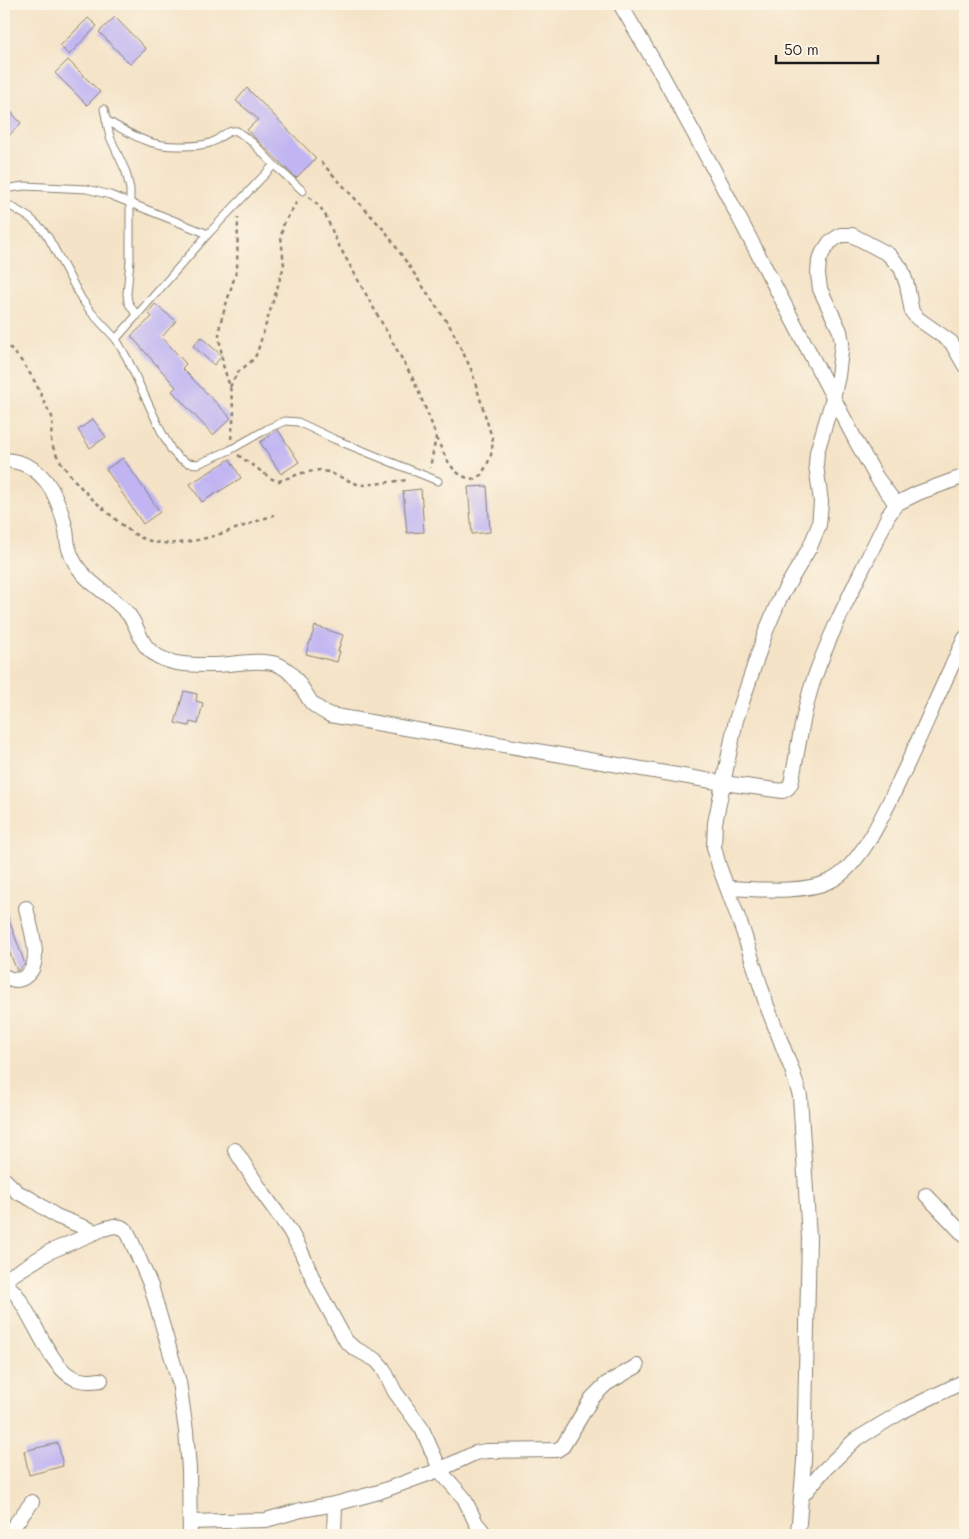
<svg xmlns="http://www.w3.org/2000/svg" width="969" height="1539" viewBox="0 0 969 1539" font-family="Mali,sans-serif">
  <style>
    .building { fill: #c0b5f2 }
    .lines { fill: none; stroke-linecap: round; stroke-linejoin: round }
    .lane-casing { stroke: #888072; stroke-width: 9 }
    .street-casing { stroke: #888072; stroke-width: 16 }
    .path { stroke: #888072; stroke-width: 2.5; stroke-dasharray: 4 4; stroke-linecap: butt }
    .lane { stroke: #fff; stroke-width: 7 }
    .street { stroke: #fff; stroke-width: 14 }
  </style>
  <rect width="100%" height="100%" fill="#fcf5e5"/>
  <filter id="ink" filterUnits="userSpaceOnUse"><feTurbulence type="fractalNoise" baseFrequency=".02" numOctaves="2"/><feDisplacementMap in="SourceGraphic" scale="10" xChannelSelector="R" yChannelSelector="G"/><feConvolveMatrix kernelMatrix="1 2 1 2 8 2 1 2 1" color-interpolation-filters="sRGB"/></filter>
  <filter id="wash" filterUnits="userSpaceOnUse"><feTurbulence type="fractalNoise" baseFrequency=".0096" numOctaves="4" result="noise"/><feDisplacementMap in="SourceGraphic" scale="20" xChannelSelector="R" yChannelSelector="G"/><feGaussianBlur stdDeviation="1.12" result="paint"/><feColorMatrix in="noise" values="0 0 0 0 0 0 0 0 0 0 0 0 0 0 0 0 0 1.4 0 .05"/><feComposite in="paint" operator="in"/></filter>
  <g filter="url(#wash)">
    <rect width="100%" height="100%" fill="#f4e3c7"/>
    <g id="blocks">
      <!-- building -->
      <g class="building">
        <path d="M115,17L146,49L130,64L99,32Z"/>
        <path d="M88,18L97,26L69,55L60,46Z"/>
        <path d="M68,60L100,92L87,105L55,73Z"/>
        <path d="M247,88L316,158L296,178L247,130L258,119L236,101Z"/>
        <path d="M10,111L21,123L4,141V117Z"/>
        <path d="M155,304L176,321L162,337L186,364L182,368L231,418L213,435L172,391L176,387L131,336L152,317L148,313Z"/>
        <path d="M201,337L222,356L214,365L193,346Z"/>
        <path d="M93,419L106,437L90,448L78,430Z"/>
        <path d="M278,430L299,462L281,474L260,442Z"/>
        <path d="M123,458L160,512L143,524L106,469Z"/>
        <path d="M230,459L241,478L202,502L190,484Z"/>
        <path d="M487,486L490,532L472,534L468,487Z"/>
        <path d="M421,489L424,532L407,533L403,491Z"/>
        <path d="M315,626L343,635L338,651H340L337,662L306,654Z"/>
        <path d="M184,691L197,694L196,701L203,703L198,724L190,722L189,726L175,723Z"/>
        <path d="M5,909L25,964L17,971L4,938V910Z"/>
        <path d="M58,1443L63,1466L29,1475L24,1451Z"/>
      </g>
    </g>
  </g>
  <g filter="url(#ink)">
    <use href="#blocks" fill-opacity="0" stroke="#888072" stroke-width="1"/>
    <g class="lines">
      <defs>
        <g id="lane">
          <path d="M104,109L110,137L126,172L130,189V260L127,294L128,302L137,316"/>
          <path d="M106,120C134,136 149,147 182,146C191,146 201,146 210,143C219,140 227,129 237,131L253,143L274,165L303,191"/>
          <path d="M4,189L24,186L87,189L110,195L208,234"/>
          <path d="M4,202L30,218L41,228L48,237L81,298L91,312L116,339L127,358L162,433L172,451L179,458L188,463L198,464L230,450L269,428L285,421L298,422L334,439L438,481"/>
          <path d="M116,339L208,234L274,165"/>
        </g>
        <g id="street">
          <path d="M620,4L662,75L714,170L857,443L877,478L896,504"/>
          <path d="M4,460C44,462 58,495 66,530C67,536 67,543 69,549C72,560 78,569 86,577C100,591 117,600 129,615C136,624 139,636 145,645C160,665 186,665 208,665C228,666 257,658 276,664C293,669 302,689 311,702C316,708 323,711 330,715L723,783L783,791L788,788L791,783C799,748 802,712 814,679C834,622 863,570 888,516L896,504L918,493L965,476"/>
          <path d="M728,888C757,889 803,894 830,881C863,866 889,802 905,769C925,726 944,681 965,638"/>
          <path d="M4,976C11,980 19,982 26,976C44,964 30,926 26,908"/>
          <path d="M235,1150L262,1192L290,1231L300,1249L317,1288L346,1341L354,1348L376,1360L383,1368L395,1392L422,1429L440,1469"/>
          <path d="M4,1179L17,1192L31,1199L56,1216L96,1232"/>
          <path d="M926,1195L965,1236"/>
          <path d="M4,1280L49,1252L103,1229L114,1226L121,1227L127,1231L151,1286L179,1382L186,1431L189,1469L190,1535"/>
          <path d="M4,1282C7,1285 12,1289 15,1293C32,1314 51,1369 74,1378C83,1382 92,1381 101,1380"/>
          <path d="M439,1470L464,1498L476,1523L486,1535"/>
          <path d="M802,1496L823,1471L855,1440L903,1411L965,1381"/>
          <path d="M190,1522L266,1520L301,1510L335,1504L379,1492L439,1470L475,1453L486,1451L557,1450L563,1446L592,1398L606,1384L637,1366"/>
          <path d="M7,1535L32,1502"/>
          <path d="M334,1535L335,1504"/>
          <path d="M797,1535L799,1523L804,1461L809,1238L800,1096L792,1070L767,1006L743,931L719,866L714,847L715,823L736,720L766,631L780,598L810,547L819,525L821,502L816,465L817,452L833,398L838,376L842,343L840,331L820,289L818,274L819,261L823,252L830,242L841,235H852L888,254L901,268L907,285L912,312L917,318L951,342L965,366"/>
        </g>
      </defs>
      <!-- lane casing -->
      <use href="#lane" class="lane-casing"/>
      <!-- street casing -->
      <use href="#street" class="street-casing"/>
      <!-- path -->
      <g class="path">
        <path d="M321,162L386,232L451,328L471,369L493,441L491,455L487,465L481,475L474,479C451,477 446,456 436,438"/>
        <path d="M309,197L316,203L324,212L337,242L413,379L430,419L436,437L430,468"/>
        <path d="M4,341C23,361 35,378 45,404C47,408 50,413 52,417C54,426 49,435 52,444C58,464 82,490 98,504C110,514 128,532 142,538C178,555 239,527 274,515"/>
        <path d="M230,387L237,373L254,359L257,353L284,266L281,236L283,225L299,198"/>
        <path d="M231,439L234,413L230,387L223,365L219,335L220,324L237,269L238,217"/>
        <path d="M238,455L272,479L279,481L302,473L320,470L328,472L357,484L364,485L407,480"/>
      </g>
      <!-- lane -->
      <use href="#lane" class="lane"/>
      <!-- street -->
      <use href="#street" class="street"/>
    </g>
  </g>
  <!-- margin -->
  <rect width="969" height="1539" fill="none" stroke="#fcf5e5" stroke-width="20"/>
  <!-- scale -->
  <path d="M776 55v8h102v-8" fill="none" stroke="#1c1c1c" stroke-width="2.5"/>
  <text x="784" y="55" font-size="15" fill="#1c1c1c" stroke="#fcf5e5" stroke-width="4" paint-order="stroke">50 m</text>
</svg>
